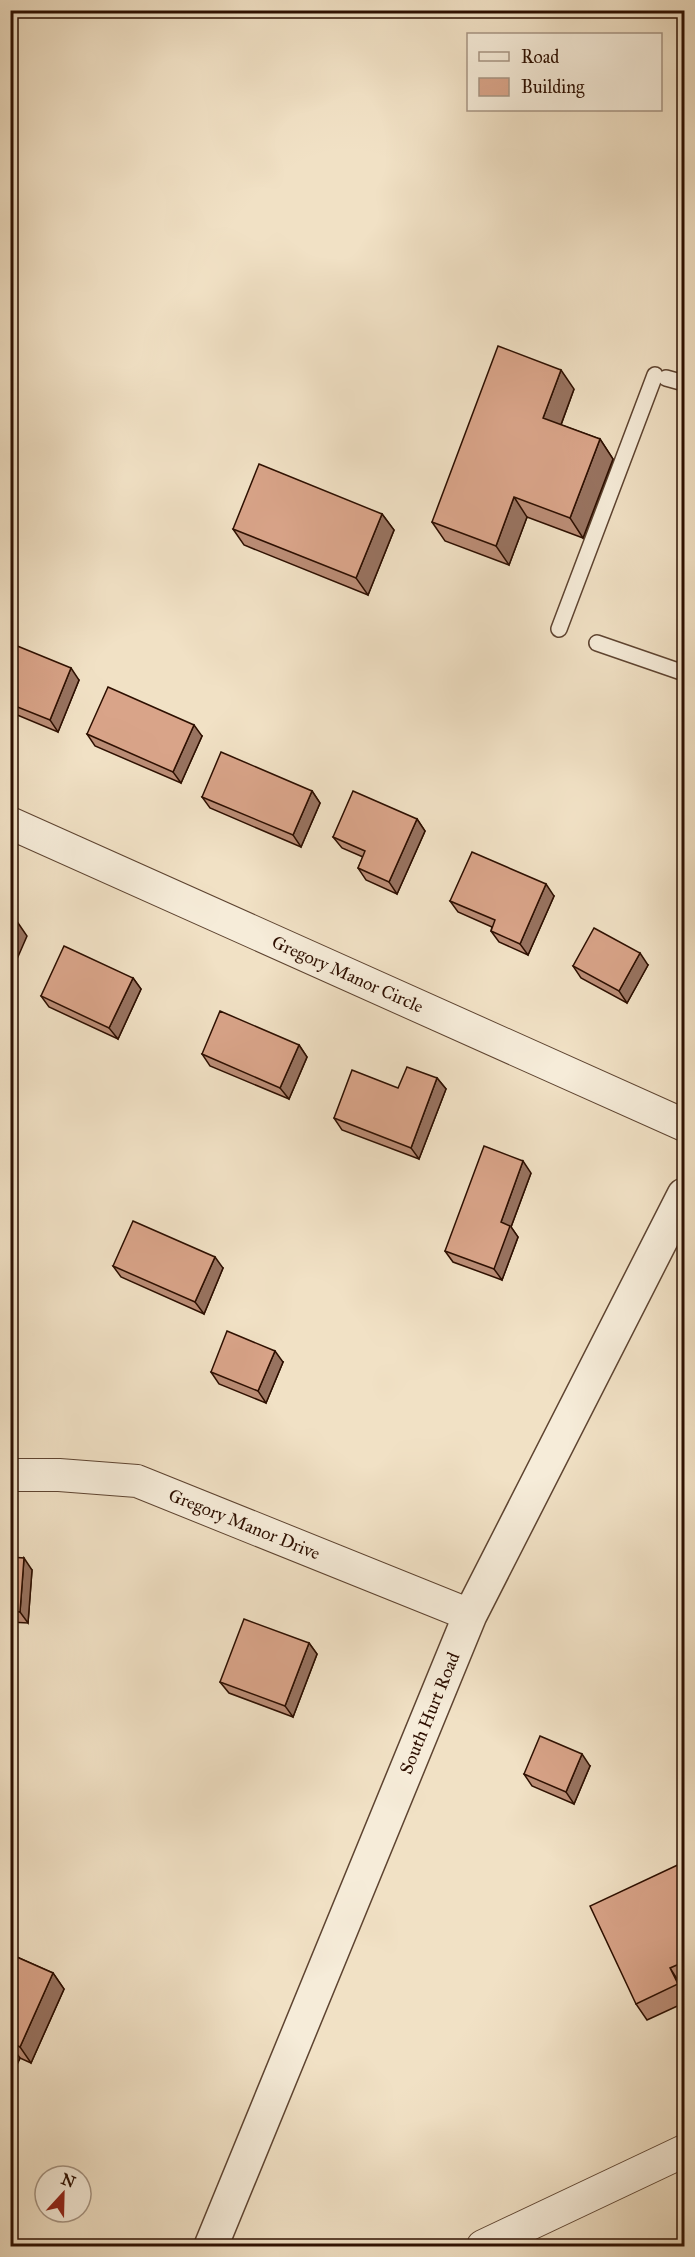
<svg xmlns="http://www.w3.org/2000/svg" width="695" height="2257" viewBox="0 0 695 2257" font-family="'IM FELL Great Primer',serif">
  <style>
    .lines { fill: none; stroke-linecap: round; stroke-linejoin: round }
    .service-casing { stroke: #5e4431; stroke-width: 18 }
    .minor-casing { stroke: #5e4431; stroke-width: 34 }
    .tertiary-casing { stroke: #5e4431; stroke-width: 36 }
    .service { stroke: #f6ecd9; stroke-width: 15 }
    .minor { stroke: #f6ecd9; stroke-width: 32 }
    .tertiary { stroke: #f6ecd9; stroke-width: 33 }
    .wall { fill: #bb8d76; stroke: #2d0f00; stroke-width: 1.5 }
    .shaded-wall { fill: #987360; stroke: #2d0f00; stroke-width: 1.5 }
    .building { fill: #d9a489; stroke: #2d0f00; stroke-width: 1.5 }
    .labels { text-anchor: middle; stroke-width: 4.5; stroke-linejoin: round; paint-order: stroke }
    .street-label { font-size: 18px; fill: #2d0f00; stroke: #f6ecd9 }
  </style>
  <rect width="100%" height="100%" fill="#f1e1c5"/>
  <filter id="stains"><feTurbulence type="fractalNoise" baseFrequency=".00333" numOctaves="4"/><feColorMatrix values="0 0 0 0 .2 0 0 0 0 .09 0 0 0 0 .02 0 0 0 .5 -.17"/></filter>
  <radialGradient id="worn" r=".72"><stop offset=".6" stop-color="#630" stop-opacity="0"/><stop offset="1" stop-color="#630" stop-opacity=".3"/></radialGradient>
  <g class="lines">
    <defs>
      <g id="service">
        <path d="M666,378L684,383"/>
        <path d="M559,629L655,375"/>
        <path d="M597,643L684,673"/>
      </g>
      <g id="minor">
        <path id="s1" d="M10,823L684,1125"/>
        <path id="s2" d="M10,1475H59L137,1481L470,1615"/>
        <path d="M483,2246L684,2151"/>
      </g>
      <g id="tertiary">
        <path id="s3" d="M211,2246L470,1615L684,1195"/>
      </g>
    </defs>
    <!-- service casing -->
    <use href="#service" class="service-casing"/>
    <!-- minor casing -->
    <use href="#minor" class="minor-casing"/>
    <!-- tertiary casing -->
    <use href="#tertiary" class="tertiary-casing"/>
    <!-- service -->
    <use href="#service" class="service"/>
    <!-- minor -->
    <use href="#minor" class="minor"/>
    <!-- tertiary -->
    <use href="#tertiary" class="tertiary"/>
  </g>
  <!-- wall -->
  <g class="wall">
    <path d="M574,389L561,425L600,439L613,459L583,538L527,517L509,565L445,541L432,522Z"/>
    <path d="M382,514L394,530L368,595L244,545L233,529Z"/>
    <path d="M10,643L79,680L58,732L10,712Z"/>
    <path d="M87,734L202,736L181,783L95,746Z"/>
    <path d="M312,791L320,803L301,847L210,808L202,797Z"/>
    <path d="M417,819L425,831L397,894L366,880L358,868L363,857L342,848L333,837Z"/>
    <path d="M554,896L528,955L499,942L491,931L492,927L458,912L450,901Z"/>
    <path d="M648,965L627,1003L581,978L573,966Z"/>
    <path d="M133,978L141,989L118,1039L49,1007L41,996Z"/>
    <path d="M299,1045L307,1057L289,1099L210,1066L202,1054Z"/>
    <path d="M437,1078L446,1089L419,1159L342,1130L334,1118L398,1088Z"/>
    <path d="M531,1173L511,1227L518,1237L502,1280L453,1262L445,1251Z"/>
    <path d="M113,1266L223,1268L204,1314L121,1277Z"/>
    <path d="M283,1362L266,1403L219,1384L211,1372Z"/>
    <path d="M10,1557L32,1570L28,1623L10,1622Z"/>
    <path d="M309,1643L317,1654L293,1717L229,1693L220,1682Z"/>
    <path d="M590,1766L574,1804L532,1786L524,1774Z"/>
    <path d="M684,1862V1983L681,1985L684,1991V2003L647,2020L636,2004Z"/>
    <path d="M10,1954L53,1973L64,1989L31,2063L20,2058L10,2079Z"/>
  </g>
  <!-- shaded-wall -->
  <g class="shaded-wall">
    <path d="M561,370L574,389L556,438L543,418Z"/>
    <path d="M600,439L613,459L583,538L570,518Z"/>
    <path d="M514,497L527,517L509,565L496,546Z"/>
    <path d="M382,514L394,530L368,595L356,578Z"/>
    <path d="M71,668L79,680L58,732L50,720Z"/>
    <path d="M194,725L202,736L181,783L173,772Z"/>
    <path d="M312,791L320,803L301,847L293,835Z"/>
    <path d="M417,819L425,831L397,894L389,882Z"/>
    <path d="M546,884L554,896L528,955L520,944Z"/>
    <path d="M16,920L27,936L10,975V933Z"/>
    <path d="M640,953L648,965L627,1003L619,991Z"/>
    <path d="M133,978L141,989L118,1039L109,1028Z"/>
    <path d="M299,1045L307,1057L289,1099L280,1088Z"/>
    <path d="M437,1078L446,1089L419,1159L411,1148Z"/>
    <path d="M523,1161L531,1173L511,1227L518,1237L502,1280L494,1269L501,1222Z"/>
    <path d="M215,1257L223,1268L204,1314L195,1302Z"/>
    <path d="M275,1351L283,1362L266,1403L258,1391Z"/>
    <path d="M24,1558L32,1570L28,1623L20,1612Z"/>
    <path d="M309,1643L317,1654L293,1717L285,1706Z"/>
    <path d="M582,1754L590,1766L574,1804L566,1792Z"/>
    <path d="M670,1968L681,1985L684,1991V1994L678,1984Z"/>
    <path d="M53,1973L64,1989L31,2063L20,2047Z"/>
    <path d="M10,2044L20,2058L10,2079Z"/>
  </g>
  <!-- building -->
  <g class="building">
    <path d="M498,346L561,370L543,418L600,439L570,518L514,497L496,546L432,522Z"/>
    <path d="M259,464L382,514L356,578L233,529Z"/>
    <path d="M10,643L71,668L50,720L10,704Z"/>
    <path d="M108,687L194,725L173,772L87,734Z"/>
    <path d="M221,752L312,791L293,835L202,797Z"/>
    <path d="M353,791L417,819L389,882L358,868L365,851L333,837Z"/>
    <path d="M472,852L546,884L520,944L491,931L495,920L450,901Z"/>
    <path d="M10,918L16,920L10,933Z"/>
    <path d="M594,928L640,953L619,991L573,966Z"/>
    <path d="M64,946L133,978L109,1028L41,996Z"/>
    <path d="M220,1011L299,1045L280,1088L202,1054Z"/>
    <path d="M407,1067L437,1078L411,1148L334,1118L352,1070L398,1088Z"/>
    <path d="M484,1146L523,1161L501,1222L510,1226L494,1269L445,1251Z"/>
    <path d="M133,1221L215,1257L195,1302L113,1266Z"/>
    <path d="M227,1331L275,1351L258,1391L211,1372Z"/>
    <path d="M10,1557L24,1558L20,1612L10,1611Z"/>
    <path d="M244,1619L309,1643L285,1706L220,1682Z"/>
    <path d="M540,1736L582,1754L566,1792L524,1774Z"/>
    <path d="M684,1862V1962L670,1968L678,1984L636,2004L590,1906Z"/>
    <path d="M10,1954L53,1973L20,2047L10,2042Z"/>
  </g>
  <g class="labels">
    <!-- street labels -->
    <g class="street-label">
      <text dy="6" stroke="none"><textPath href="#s1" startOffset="370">Gregory Manor Circle</textPath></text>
      <text dy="6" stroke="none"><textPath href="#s2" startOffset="243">Gregory Manor Drive</textPath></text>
      <text dy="6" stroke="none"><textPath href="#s3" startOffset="576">South Hurt Road</textPath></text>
    </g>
  </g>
  <!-- margin -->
  <rect width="695" height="2257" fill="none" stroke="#f1e1c5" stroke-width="36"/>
  <rect x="12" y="12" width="671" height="2233" fill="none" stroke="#2d0f00" stroke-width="3"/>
  <rect x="18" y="18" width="659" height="2221" fill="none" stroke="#2d0f00" stroke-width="1.5"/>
  <!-- legend -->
  <rect x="467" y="33" width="195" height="78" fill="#f6ecd9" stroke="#a69482" stroke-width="1.5"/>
  <rect x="479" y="52" width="30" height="9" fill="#f6ecd9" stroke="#a69482" stroke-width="1.5"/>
  <text x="521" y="63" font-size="18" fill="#2d0f00">Road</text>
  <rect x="479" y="78" width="30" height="18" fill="#d9a489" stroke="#a69482" stroke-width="1.5"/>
  <text x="521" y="93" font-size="18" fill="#2d0f00">Building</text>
  <!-- north arrow -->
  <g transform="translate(63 2194) rotate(22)"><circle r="28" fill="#f6ecd9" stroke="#a69482" stroke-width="1.5"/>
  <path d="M0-4.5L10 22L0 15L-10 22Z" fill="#8f2418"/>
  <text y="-9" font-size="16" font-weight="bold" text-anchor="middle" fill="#2d0f00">N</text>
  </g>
  <rect width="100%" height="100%" filter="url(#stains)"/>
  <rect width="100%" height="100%" fill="url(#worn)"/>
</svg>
